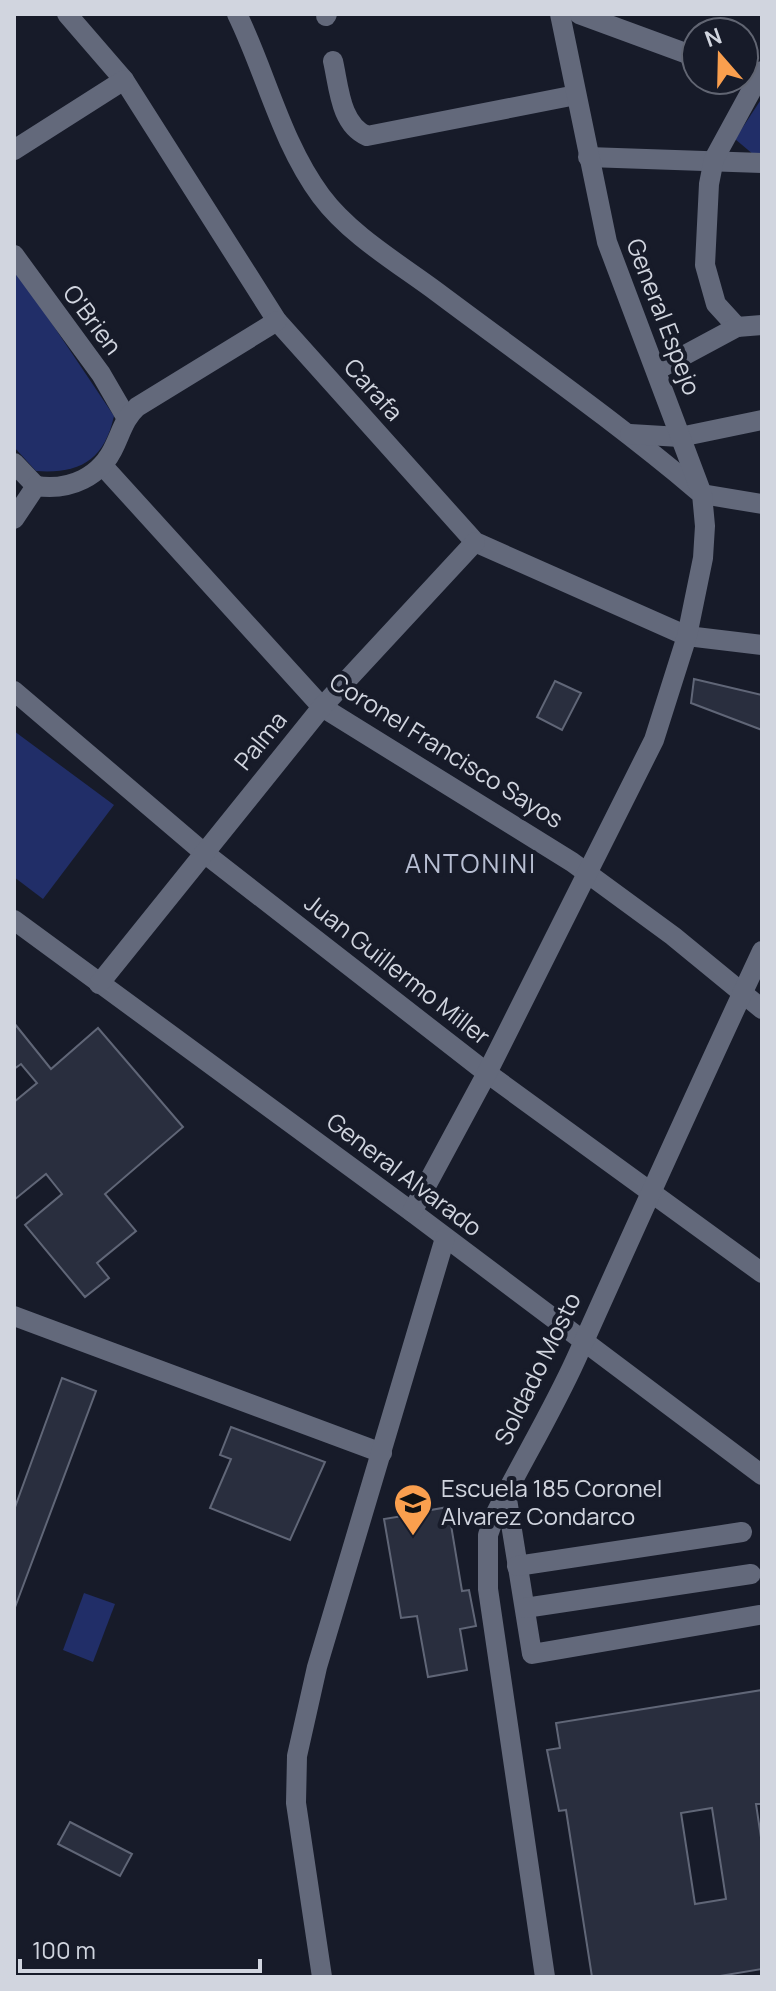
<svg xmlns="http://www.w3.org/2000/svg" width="776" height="1991" viewBox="0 0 776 1991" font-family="Manrope,sans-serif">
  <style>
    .green { fill: #212e68 }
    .building { fill: #292e3e; stroke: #606677; stroke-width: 2; fill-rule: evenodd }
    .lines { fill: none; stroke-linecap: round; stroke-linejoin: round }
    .minor { stroke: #63697b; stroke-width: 20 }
    .labels { text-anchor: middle; stroke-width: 8; stroke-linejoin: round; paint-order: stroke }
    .street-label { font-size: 24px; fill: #d1d5df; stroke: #171b29 }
    .poi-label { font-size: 24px; fill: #d1d5df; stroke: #171b29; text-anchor: start }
    .neighbourhood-label { font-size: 26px; letter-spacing: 2px; fill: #b8bfd3; stroke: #171b29 }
  </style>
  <rect width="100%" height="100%" fill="#171b29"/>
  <!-- green -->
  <g class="green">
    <path d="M762,98V156L754,155L735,139Z"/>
    <path d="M14,267L114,416C104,461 79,474 36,471L14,447Z"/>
    <path d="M14,731L114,805L43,899L14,877Z"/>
    <path d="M84,1593L115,1604L93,1662L63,1650Z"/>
  </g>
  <!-- building -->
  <g class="building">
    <path d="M694,679L762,695V730L691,703Z"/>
    <path d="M555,681L581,693L562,730L537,717Z"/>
    <path d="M14,1023L51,1069L98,1028L183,1127L105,1194L136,1231L97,1263L109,1278L85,1297L25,1225L62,1194L46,1174L14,1200V1102L37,1083L21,1064L14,1069Z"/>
    <path d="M62,1378L96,1391L14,1610V1510Z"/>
    <path d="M231,1427L325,1462L290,1540L210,1508L231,1459L220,1455Z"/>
    <path d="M422,1492L425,1511L448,1507L462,1591L469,1590L476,1626L460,1629L467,1670L428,1677L417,1616L401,1618L384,1519L409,1515L406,1495Z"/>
    <path d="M762,1690V1804H756L762,1844V1969L714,1977H592L566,1810L559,1811L547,1750L560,1748L556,1723ZM712,1808L726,1899L695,1904L681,1813Z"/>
    <path d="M70,1822L132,1854L120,1876L58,1844Z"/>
  </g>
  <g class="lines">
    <!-- minor -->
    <g class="minor">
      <path d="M67,14L124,80L277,321L475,542L687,636L762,645"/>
      <path d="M237,14C266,73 281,142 321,196C350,235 398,263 437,292C525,358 614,420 698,491"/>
      <path d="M579,14L696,57"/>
      <path d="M326,16L327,14"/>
      <path d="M333,61C339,87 340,124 367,136L576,95"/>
      <path d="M14,150L124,80"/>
      <path d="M588,157L762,163"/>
      <path d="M14,255L101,374L126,417"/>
      <path d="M737,327L716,304L705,265L709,184L714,159L762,71"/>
      <path d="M657,370L737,327L762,325"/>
      <path d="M630,434L680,437L762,420"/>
      <path d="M14,463L36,486"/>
      <path d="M103,466L322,707L572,862L673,936L762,1009"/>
      <path d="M702,494L762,504"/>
      <path d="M14,519L36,486C70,491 101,477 115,445C122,430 125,418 137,407L277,321"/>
      <path d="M14,691L203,852L487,1073L762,1273"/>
      <path d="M14,920L412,1212L762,1475"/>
      <path d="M99,984L322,707L475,542"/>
      <path d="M412,1212L487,1073L654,740L687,636L703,558L705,526L702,494L607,242L560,14"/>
      <path d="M14,1316L382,1453"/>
      <path d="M506,1493L532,1654L759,1615"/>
      <path d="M517,1566L742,1532"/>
      <path d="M525,1608L751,1574"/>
      <path d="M322,1977L296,1803L297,1756L317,1667L445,1238"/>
      <path d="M545,1977L488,1589V1535L495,1515C521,1463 552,1412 576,1359C637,1223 699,1086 762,951"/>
    </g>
  </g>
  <!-- icons -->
  <defs>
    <symbol id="school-pin" viewBox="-11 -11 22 30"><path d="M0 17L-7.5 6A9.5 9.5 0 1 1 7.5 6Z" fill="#fa9f4e" stroke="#171b29"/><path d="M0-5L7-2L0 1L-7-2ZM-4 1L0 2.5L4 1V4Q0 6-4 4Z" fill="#111"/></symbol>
  </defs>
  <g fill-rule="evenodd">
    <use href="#school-pin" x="391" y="1481" width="44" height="60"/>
  </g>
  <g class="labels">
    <!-- street labels -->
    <g class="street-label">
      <text transform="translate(663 317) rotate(69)" y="8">General Espejo</text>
      <text transform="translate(92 320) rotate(53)" y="8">O'Brien</text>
      <text transform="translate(373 390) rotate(48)" y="8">Carafa</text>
      <text transform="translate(261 741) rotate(-51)" y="8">Palma</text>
      <text transform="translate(446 751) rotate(32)" y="8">Coronel Francisco Sayos</text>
      <text transform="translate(397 970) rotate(38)" y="8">Juan Guillermo Miller</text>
      <text transform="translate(404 1175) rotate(37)" y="8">General Alvarado</text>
      <text transform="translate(538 1369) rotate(-64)" y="8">Soldado Mosto</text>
    </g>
    <!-- poi labels -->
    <g class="poi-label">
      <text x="441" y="1497">Escuela 185 Coronel<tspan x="441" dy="28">Alvarez Condarco</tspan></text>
    </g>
    <!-- neighbourhood labels -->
    <g class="neighbourhood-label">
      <text x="471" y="873">ANTONINI</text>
    </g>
  </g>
  <!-- border -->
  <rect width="776" height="1991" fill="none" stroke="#d1d5df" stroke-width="32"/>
  <!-- north arrow -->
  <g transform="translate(720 56) rotate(340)"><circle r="38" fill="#171b29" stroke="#616572" stroke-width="2"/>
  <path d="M0-6L14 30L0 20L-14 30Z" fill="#fa9f4e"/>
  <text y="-12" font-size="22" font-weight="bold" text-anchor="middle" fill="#d1d5df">N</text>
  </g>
  <!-- scale -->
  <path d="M20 1959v12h240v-12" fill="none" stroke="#d1d5df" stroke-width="4"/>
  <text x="32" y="1959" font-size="24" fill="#d1d5df" stroke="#171b29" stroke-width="6" paint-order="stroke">100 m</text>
</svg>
